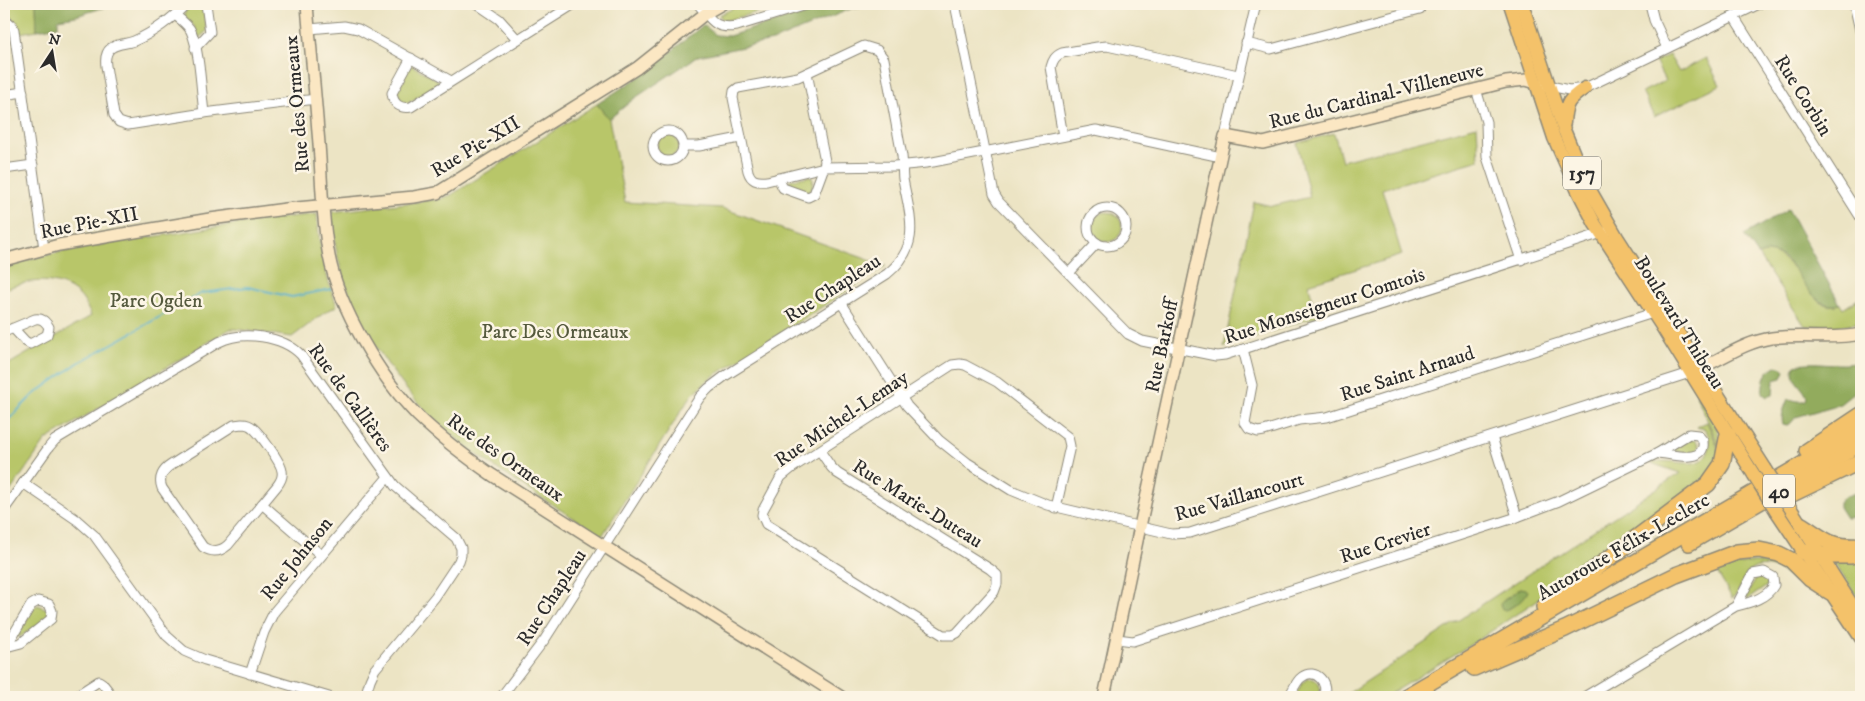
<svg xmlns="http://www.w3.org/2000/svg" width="1865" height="701" viewBox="0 0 1865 701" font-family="'IM FELL DW Pica',serif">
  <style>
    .green { fill: #b8c669; stroke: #72784a; fill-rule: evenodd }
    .forest { fill: #92ab5d; stroke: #5e6b44 }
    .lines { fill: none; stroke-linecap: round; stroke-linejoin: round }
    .stream { stroke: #44a9c4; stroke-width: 2 }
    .street-casing { stroke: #8c8878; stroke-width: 11 }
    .secondary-casing { stroke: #8c8878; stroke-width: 14 }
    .primary-casing { stroke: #8c8878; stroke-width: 15 }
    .highway-casing { stroke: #8c8878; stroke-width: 18 }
    .street { stroke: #fff; stroke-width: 9 }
    .secondary { stroke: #fbe7c3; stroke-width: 11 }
    .primary { stroke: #f4c26a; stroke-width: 12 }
    .highway { stroke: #f4c26a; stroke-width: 15 }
    .primary-bridge-casing { stroke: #8c8878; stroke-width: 15; stroke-linecap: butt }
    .primary-bridge { stroke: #f4c26a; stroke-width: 12 }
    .labels { text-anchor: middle; stroke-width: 5; stroke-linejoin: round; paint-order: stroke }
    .shield { fill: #fcf5e5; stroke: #6a6863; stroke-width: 1 }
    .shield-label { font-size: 19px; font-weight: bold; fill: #2b2b2b }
    .street-label { font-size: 20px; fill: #2b2b2b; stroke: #fcf5e5 }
    .park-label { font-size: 20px; fill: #555a3e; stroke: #fcf5e5 }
  </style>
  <rect width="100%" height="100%" fill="#fcf5e5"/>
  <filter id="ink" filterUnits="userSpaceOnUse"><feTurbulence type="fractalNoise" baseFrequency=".02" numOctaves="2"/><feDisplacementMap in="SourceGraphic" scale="10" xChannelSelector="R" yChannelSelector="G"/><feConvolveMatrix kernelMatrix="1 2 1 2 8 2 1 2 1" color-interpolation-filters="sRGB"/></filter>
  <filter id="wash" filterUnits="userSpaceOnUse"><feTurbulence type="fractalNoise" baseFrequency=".0096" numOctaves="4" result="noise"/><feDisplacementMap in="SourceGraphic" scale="20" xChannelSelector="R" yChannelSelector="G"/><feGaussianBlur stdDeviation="1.12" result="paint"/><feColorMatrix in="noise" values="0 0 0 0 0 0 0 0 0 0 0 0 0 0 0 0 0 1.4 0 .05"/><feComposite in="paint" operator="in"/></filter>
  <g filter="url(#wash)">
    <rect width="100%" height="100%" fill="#ece4c4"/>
    <!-- green -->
    <g class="green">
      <path d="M4,4H36L37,30L20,33L16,21L4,14Z"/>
      <path d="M191,4H202L207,31L199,38L194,26L184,16L185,12Z"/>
      <path d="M742,4H789L724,21L719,15Z"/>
      <path d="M1669,55L1679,72L1706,58L1720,85L1654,117L1642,92L1665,81L1655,61Z"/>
      <path d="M411,65L441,82L410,102C382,112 407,72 411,65Z"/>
      <path d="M597,104L609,119L625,202L722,208L886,266L709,379L692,395L685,405L602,536C549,502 492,470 445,429C399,390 358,326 341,269C335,250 333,231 332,212L440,199L451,195Z"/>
      <path d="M1477,126L1479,160L1382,189L1402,255L1308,284L1318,316L1224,347L1254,202L1272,206L1310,197L1297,143L1334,133L1342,161Z"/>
      <circle cx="668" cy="146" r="11"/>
      <path d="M810,176L813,179L812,188L809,191L805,192L788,184L790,180Z"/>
      <circle cx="1107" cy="227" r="15"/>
      <path d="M317,214C319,248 325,274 337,306L324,313L292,337L235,329H230L46,440L4,500V367L91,316C88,309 85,301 79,295C60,276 26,279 4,290V266C54,251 106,244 158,236C210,228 263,219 317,214Z"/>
      <path d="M1769,252C1788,255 1807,287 1820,302C1827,306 1832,306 1840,304L1843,309L1861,297V322L1839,326H1805L1758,255Z"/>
      <path d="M1696,395C1706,403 1723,433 1719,446Z"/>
      <path d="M1707,422L1717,445L1719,453L1712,472L1607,553L1478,640L1385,697H1343L1680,473L1651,463C1669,455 1704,476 1709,448C1710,440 1709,435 1705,429L1696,427ZM1521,588L1527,593L1509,609L1503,601Z"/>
      <path d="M1690,440H1694L1699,444L1696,454L1672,451L1673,448Z"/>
      <path d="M1861,559V591L1859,599L1834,562Z"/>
      <path d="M1747,563C1766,562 1784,565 1795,582L1794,583C1785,571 1762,559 1749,572C1741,579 1742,591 1732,598L1717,572L1722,569Z"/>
      <path d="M1757,577H1761L1766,580L1767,586L1748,599L1745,596Z"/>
      <path d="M38,605L47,609L48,614L46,619L20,637L18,636L33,608Z"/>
      <path d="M1307,679C1316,677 1319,683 1321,690L1316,697H1295L1302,683Z"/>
    </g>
    <!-- forest -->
    <g class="forest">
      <path d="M36,4H115L76,16L58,19V26L37,30Z"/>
      <path d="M831,4H875L853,8L773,41L698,56L635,98L609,119L597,104L642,75L702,26H705L716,35L729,36Z"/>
      <path d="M1788,209L1840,304C1802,315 1798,238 1758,255L1744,235Z"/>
      <path d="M1860,360L1861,387L1840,404L1796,417L1790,424L1787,425L1783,424C1780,417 1785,406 1788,399C1797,400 1797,403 1806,400L1807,397C1802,384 1788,380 1795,365C1816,359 1838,368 1859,362Z"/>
      <path d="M1775,366L1783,368L1785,371L1782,378L1774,380L1773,395L1767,397L1762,393C1764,381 1763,373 1775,366Z"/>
      <path d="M1861,485V521L1855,517L1846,518L1839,507V503L1844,497L1858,492Z"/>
      <path d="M1521,588L1526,589L1528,591C1524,600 1514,607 1505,610L1501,608L1500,604L1503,601Z"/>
    </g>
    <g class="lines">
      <!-- stream -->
      <path class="stream" d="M4,424L33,395L78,363L202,293L248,287L292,297L331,289"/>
    </g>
  </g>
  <g filter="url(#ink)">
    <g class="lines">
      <defs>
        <g id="street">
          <path d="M186,4C173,18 153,33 134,41C127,44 118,43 111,48C106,52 105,59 106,66L114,115L119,122L128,125L204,113L316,99"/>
          <path d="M477,4L499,19L517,39"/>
          <path d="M698,4C711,19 714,30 737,26L809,4"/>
          <path d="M955,4L994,194L999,202L1128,334L1142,341L1216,356L1225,355L1605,232"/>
          <path d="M1650,4L1654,20L1667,48"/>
          <path d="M1854,4L1861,35"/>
          <path d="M175,15C180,19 188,25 191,31C200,52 201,90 204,113"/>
          <path d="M1734,17L1861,218"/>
          <path d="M4,19L12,25L14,30L44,249"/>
          <path d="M309,29L344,26L358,29L451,81"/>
          <path d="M1246,43L1271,49L1420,9"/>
          <path d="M195,48L210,32L206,4"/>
          <path d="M411,58L392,93C393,104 400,109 411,107L574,4"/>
          <path d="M1550,86L1569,90L1585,88L1759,4"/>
          <path d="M1476,89L1486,122L1487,157L1521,260"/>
          <path d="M4,95L23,92"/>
          <circle cx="668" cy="146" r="15"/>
          <path d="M1063,136L1051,67C1053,60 1055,56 1062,53L1097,47L1107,46L1238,75"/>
          <path d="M1225,136L1256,4"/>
          <path d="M684,146H699L740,138"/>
          <path d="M4,169L33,165"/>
          <path d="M778,178L783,188L808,197L814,194L824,167L825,161L807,73"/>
          <circle cx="1107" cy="227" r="19"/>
          <path d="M1069,273L1097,243"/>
          <path d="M842,304L907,406L939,440L968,463L1011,490L1048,505L1171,534L1190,533L1690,373"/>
          <path d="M4,332L35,319C42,318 45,321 49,327L47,335L30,344L25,341L13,328"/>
          <path d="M1243,349L1252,385L1245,423L1249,429L1258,432L1264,431L1299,420L1327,417L1653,313"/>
          <path d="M242,424C246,424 250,425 253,428C260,434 281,462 282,471C283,476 281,481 277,486L228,545C220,552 212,553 203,547L162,488C158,478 163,470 171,465L234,425Z"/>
          <path d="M1689,434L1698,435L1703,441C1706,465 1672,454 1658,453Z"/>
          <path d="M1492,437L1517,517"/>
          <path d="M820,451L831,467L837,473L990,569L997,575V584L994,592L957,633L953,635H943L766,524L762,515L763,510L781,477L792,468L952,365L960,364L965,365L997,382L1068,437L1070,446L1056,508"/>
          <path d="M23,483L77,520L94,535L167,636L184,651L205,660L329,697"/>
          <path d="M262,504L321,555"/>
          <path d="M4,510L49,447L55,440L219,342C242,330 283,336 301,355L395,486L456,538L461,548V555L459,561L435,597L375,669L370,680L365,697"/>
          <path d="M38,601L49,604L52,611L51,619L21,643L6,647L31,605Z"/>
          <path d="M1117,639L1133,641L1517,517L1559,501L1658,453"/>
          <path d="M250,674L264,632L274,612L388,477"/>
          <path d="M74,697L99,681L102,683L113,697"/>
          <path d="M501,697L545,639L700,397L709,388L725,376L887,274C922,246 910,217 903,179C902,172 903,164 902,156L884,59L877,50L864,46L798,77L738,88L734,91L733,98L748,171C751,181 757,182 767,181L824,167L894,166C907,165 920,164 933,162L1096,130L1221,157"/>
          <path d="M1289,697C1293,690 1296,681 1302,677C1316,667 1330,684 1323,697"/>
          <path d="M1584,697L1736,606C1750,603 1767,598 1774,585L1773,577L1764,572L1753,574L1736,606"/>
        </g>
        <g id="secondary">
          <path d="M307,4C310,46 315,89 318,132C322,173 321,215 329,256C339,308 381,379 418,416C441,438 466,457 492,475L841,697"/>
          <path d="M4,260L59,245L210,219L286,209L414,197L437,193L637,68L706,13L722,4"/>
          <path d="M1694,371C1721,360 1743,342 1772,338C1802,334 1832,340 1861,334"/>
          <path d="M1104,697L1142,517L1225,136L1263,143L1506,82L1526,80L1543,85"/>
        </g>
        <g id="primary">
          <path d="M1510,4L1554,138L1577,189L1595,224L1661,325L1754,475"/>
          <path d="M1522,4L1564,130L1586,183L1617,237L1765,468"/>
          <path d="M1564,123C1565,103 1569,99 1585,88"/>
          <path d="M1789,506L1861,619"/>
          <path d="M1777,512L1861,638"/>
        </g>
        <g id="highway">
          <path d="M1807,451L1861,415"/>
          <path d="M1786,497L1861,461"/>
          <path d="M1802,525C1827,541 1830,548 1861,546"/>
          <path d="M1689,543L1861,443"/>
          <path d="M1803,552L1830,556H1851"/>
          <path d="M1544,607L1708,484L1722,464L1728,434"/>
          <path d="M1474,668L1565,629L1676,575L1737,552L1759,550L1779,554L1791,560L1810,579L1830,592"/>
          <path d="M1405,697L1861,430"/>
        </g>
      </defs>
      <!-- street casing -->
      <use href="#street" class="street-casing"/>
      <!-- secondary casing -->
      <use href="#secondary" class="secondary-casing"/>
      <!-- primary casing -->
      <use href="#primary" class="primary-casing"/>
      <!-- highway casing -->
      <use href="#highway" class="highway-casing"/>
      <!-- street -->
      <use href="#street" class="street"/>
      <!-- secondary -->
      <use href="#secondary" class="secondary"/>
      <!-- primary -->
      <use href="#primary" class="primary"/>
      <!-- highway -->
      <use href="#highway" class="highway"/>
      <defs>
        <g id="primary-bridge">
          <path d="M1765,468L1789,506"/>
          <path d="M1754,475L1777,512"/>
        </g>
      </defs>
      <!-- primary-bridge casing -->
      <use href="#primary-bridge" class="primary-bridge-casing"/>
      <!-- primary-bridge -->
      <use href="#primary-bridge" class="primary-bridge"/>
    </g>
  </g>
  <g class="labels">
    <!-- shield labels -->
    <g class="shield">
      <rect x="1563" y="156.5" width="38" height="33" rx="4"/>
      <rect x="1763" y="474.5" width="32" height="33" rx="4"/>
    </g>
    <g class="shield-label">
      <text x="1582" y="180">157</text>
      <text x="1779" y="498">40</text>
    </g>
    <!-- street labels -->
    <g class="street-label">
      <text transform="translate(1376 95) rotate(-14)" y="7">Rue du Cardinal-Villeneuve</text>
      <text transform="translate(1804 95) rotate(58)" y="7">Rue Corbin</text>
      <text transform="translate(296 104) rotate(-95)" y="7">Rue des Ormeaux</text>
      <text transform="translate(475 146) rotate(-31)" y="7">Rue Pie-XII</text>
      <text transform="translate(89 222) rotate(-11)" y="7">Rue Pie-XII</text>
      <text transform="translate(832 288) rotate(-33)" y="7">Rue Chapleau</text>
      <text transform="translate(1324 305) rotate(-18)" y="7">Rue Monseigneur Comtois</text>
      <text transform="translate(1680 322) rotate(58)" y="7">Boulevard Thibeau</text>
      <text transform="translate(1161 346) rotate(-78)" y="7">Rue Barkoff</text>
      <text transform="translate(1407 373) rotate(-18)" y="7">Rue Saint Arnaud</text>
      <text transform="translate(351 397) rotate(54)" y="7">Rue de Callières</text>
      <text transform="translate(841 418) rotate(-34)" y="7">Rue Michel-Lemay</text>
      <text transform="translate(506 457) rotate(35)" y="7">Rue des Ormeaux</text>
      <text transform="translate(1239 496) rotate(-16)" y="7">Rue Vaillancourt</text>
      <text transform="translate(918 503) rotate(32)" y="7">Rue Marie-Duteau</text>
      <text transform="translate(1385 542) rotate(-18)" y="7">Rue Crevier</text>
      <text transform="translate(1623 546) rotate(-30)" y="7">Autoroute Félix-Leclerc</text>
      <text transform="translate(296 558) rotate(-51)" y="7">Rue Johnson</text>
      <text transform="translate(551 597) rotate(-57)" y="7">Rue Chapleau</text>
    </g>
    <!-- park labels -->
    <g class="park-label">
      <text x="156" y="307">Parc Ogden</text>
      <text x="555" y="338">Parc Des Ormeaux</text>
    </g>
  </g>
  <!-- margin -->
  <rect width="1865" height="701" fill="none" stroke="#fcf5e5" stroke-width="20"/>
  <!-- north arrow -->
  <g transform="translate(52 52) rotate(12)" stroke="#fcf5e5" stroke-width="4" paint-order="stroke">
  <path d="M0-4L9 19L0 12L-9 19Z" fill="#2b2b2b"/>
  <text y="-8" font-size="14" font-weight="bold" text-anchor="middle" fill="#2b2b2b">N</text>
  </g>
</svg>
